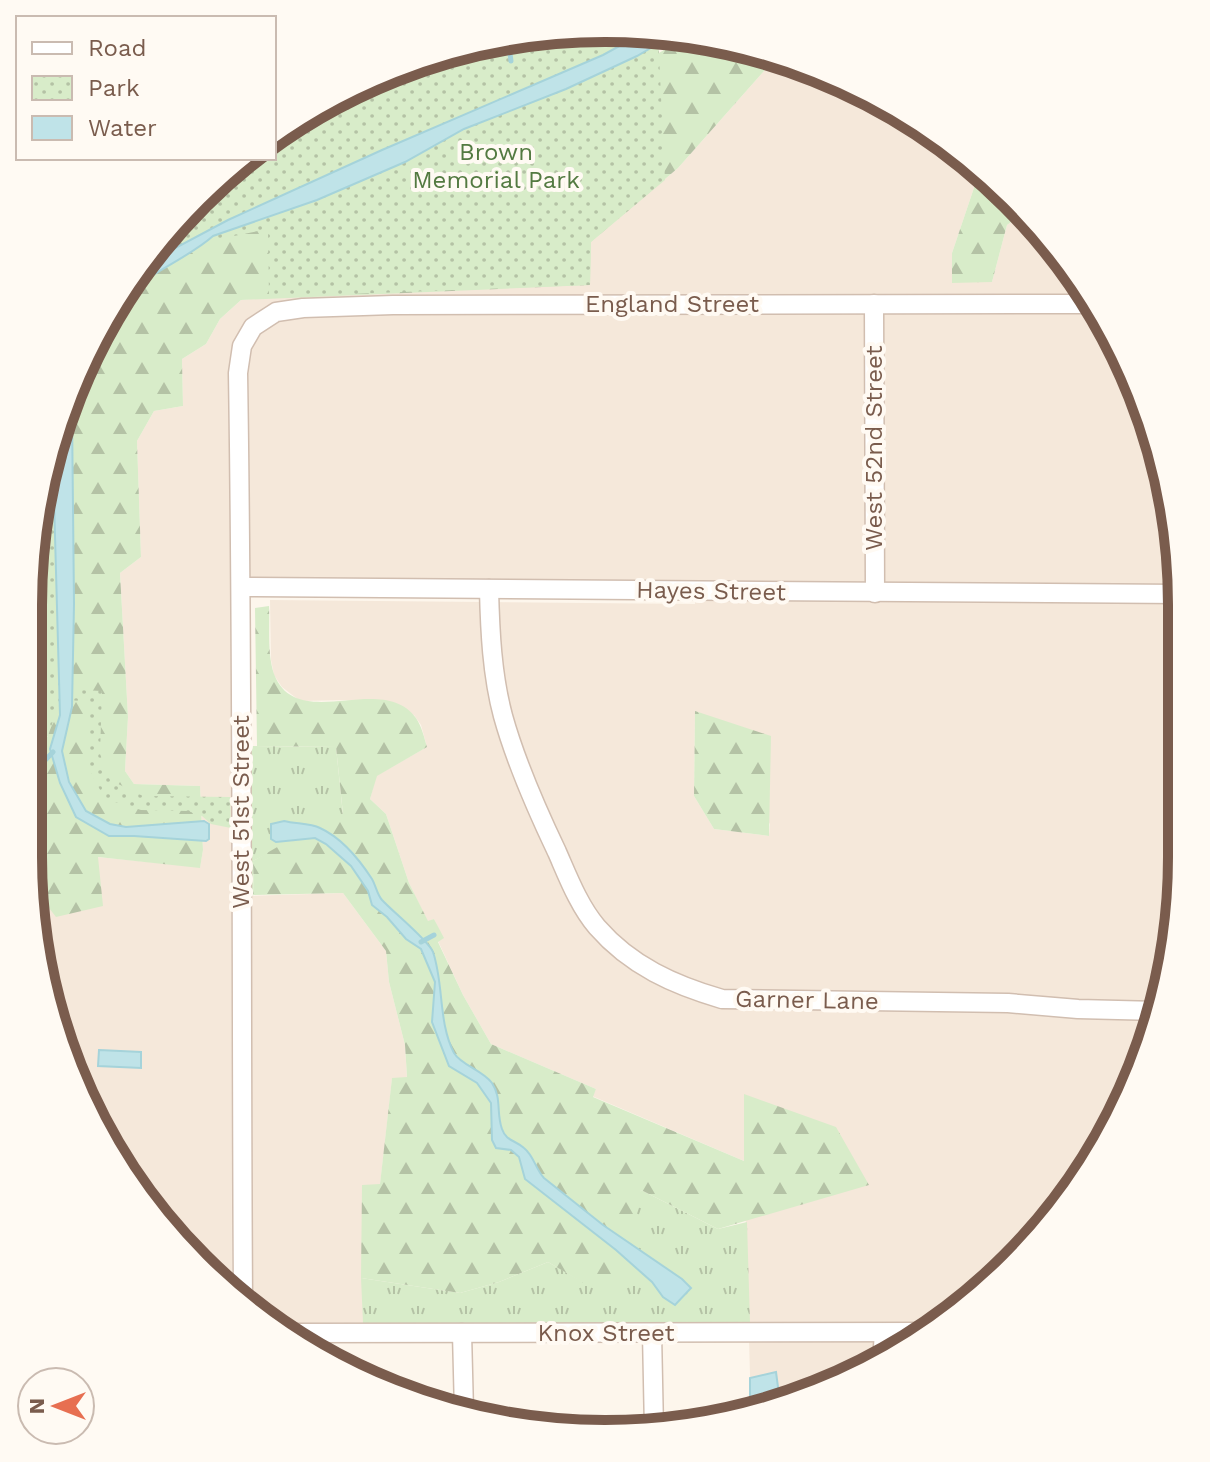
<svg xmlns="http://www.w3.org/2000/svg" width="1210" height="1462" viewBox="0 0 1210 1462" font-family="'Work Sans',sans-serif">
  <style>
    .residential { fill: #f5e8da; fill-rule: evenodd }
    .grass { fill: url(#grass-tufts) }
    .forest { fill: url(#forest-firs) }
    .park { fill: url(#park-dots) }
    .water { fill: #bfe3e8; stroke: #a5d3da; stroke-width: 2 }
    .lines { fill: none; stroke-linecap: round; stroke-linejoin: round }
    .stream { stroke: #a5d3da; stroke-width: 5 }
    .minor-casing { stroke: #d1beb0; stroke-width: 21 }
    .minor { stroke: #fff; stroke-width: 18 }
    .labels { text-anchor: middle; stroke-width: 8; stroke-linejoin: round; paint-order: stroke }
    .park-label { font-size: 24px; fill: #537a41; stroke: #fffaf3 }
    .street-label { font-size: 24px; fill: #7a5c4d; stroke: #fffaf3 }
    .rim { fill: none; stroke: #7a5c4d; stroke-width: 10 }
  </style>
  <defs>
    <pattern id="grass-tufts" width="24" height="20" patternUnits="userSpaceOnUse" patternTransform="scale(2)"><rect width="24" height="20" fill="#d8ecc9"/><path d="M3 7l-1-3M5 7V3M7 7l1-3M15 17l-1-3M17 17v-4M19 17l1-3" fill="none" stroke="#b4c2a5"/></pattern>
    <pattern id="forest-firs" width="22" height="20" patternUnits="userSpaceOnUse" patternTransform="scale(2)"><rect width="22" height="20" fill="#d8ecc9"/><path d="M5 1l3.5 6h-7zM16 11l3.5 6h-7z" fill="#b4c2a5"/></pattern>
    <pattern id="park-dots" width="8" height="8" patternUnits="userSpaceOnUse" patternTransform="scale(2)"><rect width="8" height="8" fill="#d8ecc9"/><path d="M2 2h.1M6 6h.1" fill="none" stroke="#b4c2a5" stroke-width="1.8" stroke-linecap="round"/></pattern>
  </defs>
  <rect width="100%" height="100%" fill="#fdf6ec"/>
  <!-- residential -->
  <g class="residential">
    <path d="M765,53L825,72L925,125L980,170L952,253L992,282L1007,225L1025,212L1084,284L1138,384L1171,492L1182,605L1181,895L1152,1042L1105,1145L1039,1238L926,1336L826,1390L751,1410L744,1161L592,1096L596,1089L491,1044L463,995L438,941L443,938L434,919L428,922L409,883L386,814L370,799L376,776L427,747L421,725L414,715L346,700L300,701L282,687L274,675L271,660L270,600L695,604V584L231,582L232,1290L171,1238L105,1145L48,1006L32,886L57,916L97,857L200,867L203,850L200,786L134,784L125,771L128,717L120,573L141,557L137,441L154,411L183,406L182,359L206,344L220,319L241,300L269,297L591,242L678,168L764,71ZM695,712L770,824L769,836L714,829L694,796Z"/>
    <path d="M343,893L386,951L389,982L405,1045L407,1078L392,1079L380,1185L362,1186L363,1323L270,1324L251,1307L248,896Z"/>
  </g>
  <!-- grass -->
  <g class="grass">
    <path d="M249,746L336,747L343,815L253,861L254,895L248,896Z"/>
    <path d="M641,1190L718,1229L747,1222L750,1323H363L361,1278L460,1293L499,1282L548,1262L590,1286Z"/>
  </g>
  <!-- forest -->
  <g class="forest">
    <path d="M674,35L717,39L765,53L764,71L678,168L591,242L590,285L241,300L220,319L206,344L182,359L183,406L154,411L137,441L141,557L120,573L128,717L125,771L134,784L200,786L203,850L200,868L98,857L103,906L56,917L32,886L28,857L29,758L48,736L55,456L87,350L145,270L162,251L219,220L616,78L664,50Z"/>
    <path d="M980,170L1013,197L1025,212L1007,225L992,282L952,283V253Z"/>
    <path d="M269,606C270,627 267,654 274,674C297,734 382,671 416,718C422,727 424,737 427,747L377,776L370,799L386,814L409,883L428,921L434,919L444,938L438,942L463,995L491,1044L596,1089L593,1097L744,1161V1094L836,1127L869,1185L718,1229L641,1190L621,1282L590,1287L548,1262L499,1282L460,1293L361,1278L362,1185L380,1184L392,1078L407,1077L405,1045L389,982L386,951L343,893L254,895L253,861L279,846L280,819L343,814L336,747L257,746L255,608Z"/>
    <path d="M695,711L771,736L769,836L714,829L694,796Z"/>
  </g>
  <!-- park -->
  <g class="park">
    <path d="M605,28L658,33L665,180L591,242L590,285L269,297L268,229L165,250L142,274L197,197L245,158H274V134L285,125L384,72L492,39Z"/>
    <path d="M56,454L60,689L102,691L100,754L110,780L143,796L230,797L231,828L211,824L202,816L188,811L141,810L105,799L86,764L87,701L60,700L48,736L29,758L33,530Z"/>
  </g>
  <!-- water -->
  <g class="water">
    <path d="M645,32L664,34L654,46L637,56L566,89L464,129L405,162L317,200L213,236C187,259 151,271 126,296L148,266L162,255L228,220L382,150L603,55Z"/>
    <path d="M78,380L72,412L74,604L72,707L62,751L69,782L86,811L110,824L126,827L204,821L209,824V839L206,841L134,836H109L76,817L60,783L50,749L60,715L53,464Z"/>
    <path d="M284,821C296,824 310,823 320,828C342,838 359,859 372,879C376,886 377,894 382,900C393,912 429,941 433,952C444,984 438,1022 454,1053C461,1065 482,1070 492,1083C502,1098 496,1113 502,1129C506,1141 515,1140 524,1148C534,1156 535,1168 544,1178L603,1225L682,1279L691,1288L675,1305L663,1297L652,1282L616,1250L525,1179L519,1157L511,1150L496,1148L492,1140L491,1103L477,1083L449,1066L432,1022L435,982L421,949L406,939L387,917L372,905L368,891L351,866L326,844L315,838L276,842L271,839V824Z"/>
    <path d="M99,1050L141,1052V1068L98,1066Z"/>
    <path d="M776,1372L780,1402L750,1410V1378Z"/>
  </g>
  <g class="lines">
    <!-- stream -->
    <g class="stream">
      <path d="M509,46L511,61"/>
      <path d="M29,777L53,752"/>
      <path d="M421,942L434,935"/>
    </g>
    <defs>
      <g id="minor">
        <path d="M874,304L875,593"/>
        <path d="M242,587L1181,594"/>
        <path d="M489,589C490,631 492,675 503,716C516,763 536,808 557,852C568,877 579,906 597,927C631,966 674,985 722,999L1008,1003L1078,1009L1158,1011"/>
        <path d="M243,1301C241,991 243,682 238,373L242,346L253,327L276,312L303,308L393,305L1095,304"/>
        <path d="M281,1333L931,1332"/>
        <path d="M462,1333L464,1412"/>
        <path d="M652,1333L654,1430"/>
        <path d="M882,1360L884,1333"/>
      </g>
    </defs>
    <!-- minor casing -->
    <use href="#minor" class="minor-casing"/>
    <!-- minor -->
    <use href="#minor" class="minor"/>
  </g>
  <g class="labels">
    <!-- park labels -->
    <g class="park-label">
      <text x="496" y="160">Brown<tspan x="496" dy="28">Memorial Park</tspan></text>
    </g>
    <!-- street labels -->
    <g class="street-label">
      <text x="672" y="312">England Street</text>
      <text transform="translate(874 448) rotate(-90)" y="8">West 52nd Street</text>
      <text transform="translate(711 591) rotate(1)" y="8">Hayes Street</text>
      <text transform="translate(241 812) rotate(-90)" y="8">West 51st Street</text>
      <text transform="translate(807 1000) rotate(1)" y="8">Garner Lane</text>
      <text x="606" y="1341">Knox Street</text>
    </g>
  </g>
  <!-- crop -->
  <path d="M0 0H1210V1462H0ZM605 42H605A563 563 0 0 1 1168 605V857A563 563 0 0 1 605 1420H605A563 563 0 0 1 42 857V605A563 563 0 0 1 605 42Z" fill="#fffaf3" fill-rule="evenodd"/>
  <path class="rim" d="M605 42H605A563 563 0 0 1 1168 605V857A563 563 0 0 1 605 1420H605A563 563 0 0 1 42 857V605A563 563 0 0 1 605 42Z"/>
  <!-- legend -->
  <rect x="16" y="16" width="260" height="144" fill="#fffaf3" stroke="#cabbb1" stroke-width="2"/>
  <rect x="32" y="42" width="40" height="12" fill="#ffffff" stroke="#cabbb1" stroke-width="2"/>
  <text x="88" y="56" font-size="24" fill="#7a5c4d">Road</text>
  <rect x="32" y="76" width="40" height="24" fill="url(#park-dots)" stroke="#cabbb1" stroke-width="2"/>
  <text x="88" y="96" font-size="24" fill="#7a5c4d">Park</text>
  <rect x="32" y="116" width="40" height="24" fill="#bfe3e8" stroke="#cabbb1" stroke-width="2"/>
  <text x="88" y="136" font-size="24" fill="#7a5c4d">Water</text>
  <!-- north arrow -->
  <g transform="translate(56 1406) rotate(270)"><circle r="38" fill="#fffaf3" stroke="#cabbb1" stroke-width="2"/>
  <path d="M0-6L14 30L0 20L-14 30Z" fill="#e76f51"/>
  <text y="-12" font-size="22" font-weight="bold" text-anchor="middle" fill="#7a5c4d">N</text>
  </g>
</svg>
